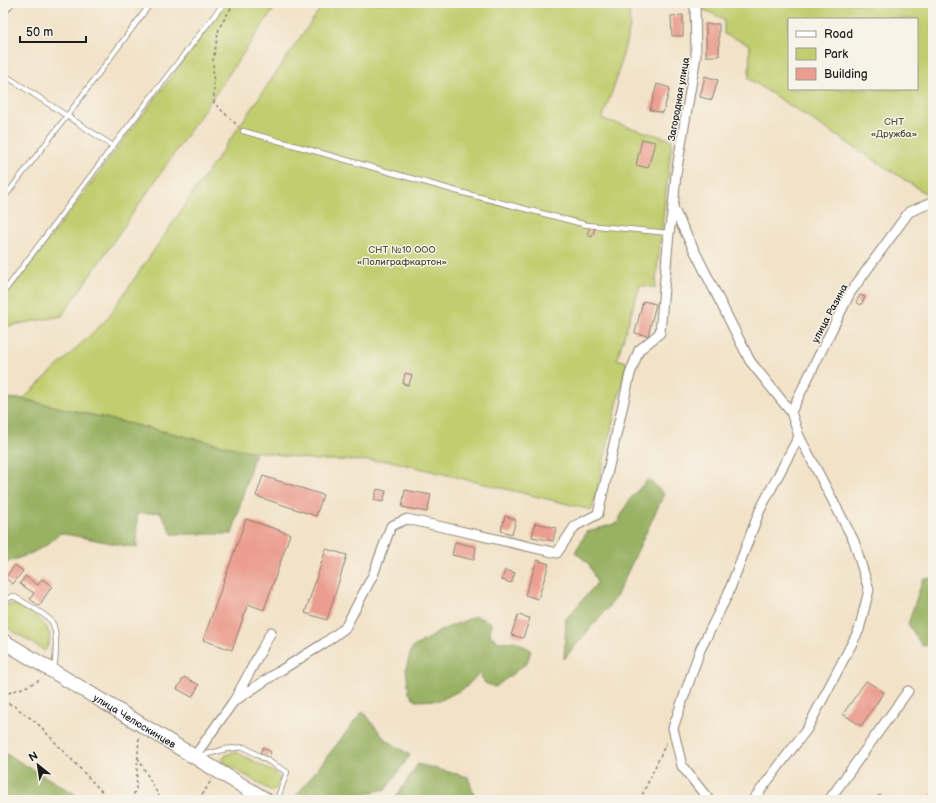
<svg xmlns="http://www.w3.org/2000/svg" width="936" height="803" viewBox="0 0 936 803" font-family="'Balsamiq Sans',sans-serif">
  <style>
    .green { fill: #c1ce70; stroke: #6e7546; fill-rule: evenodd }
    .forest { fill: #98b162; stroke: #5a663f }
    .building { fill: #eb9e8f }
    .lines { fill: none; stroke-linecap: round; stroke-linejoin: round }
    .service-casing { stroke: #877f72; stroke-width: 6 }
    .minor-casing { stroke: #877f72; stroke-width: 11 }
    .primary-casing { stroke: #877f72; stroke-width: 16 }
    .path { stroke: #877f72; stroke-width: 1.5; stroke-dasharray: 3 3; stroke-linecap: butt }
    .service { stroke: #fff; stroke-width: 4.5 }
    .minor { stroke: #fff; stroke-width: 9 }
    .primary { stroke: #fff; stroke-width: 14 }
    .labels { text-anchor: middle; stroke-width: 3; stroke-linejoin: round; paint-order: stroke }
    .street-label { font-size: 10px; fill: #1c1c1c; stroke: #f7f3e8 }
    .park-label { font-size: 10px; fill: #4e5135; stroke: #f7f3e8 }
  </style>
  <rect width="100%" height="100%" fill="#f7f3e8"/>
  <filter id="ink" filterUnits="userSpaceOnUse"><feTurbulence type="fractalNoise" baseFrequency=".025" numOctaves="2"/><feDisplacementMap in="SourceGraphic" scale="8" xChannelSelector="R" yChannelSelector="G"/><feConvolveMatrix kernelMatrix="1 2 1 2 8 2 1 2 1" color-interpolation-filters="sRGB"/></filter>
  <filter id="wash" filterUnits="userSpaceOnUse"><feTurbulence type="fractalNoise" baseFrequency=".012" numOctaves="4" result="noise"/><feDisplacementMap in="SourceGraphic" scale="16" xChannelSelector="R" yChannelSelector="G"/><feGaussianBlur stdDeviation="0.9" result="paint"/><feColorMatrix in="noise" values="0 0 0 0 0 0 0 0 0 0 0 0 0 0 0 0 0 1.4 0 .05"/><feComposite in="paint" operator="in"/></filter>
  <g filter="url(#wash)">
    <rect width="100%" height="100%" fill="#f2e2c8"/>
    <!-- green -->
    <g class="green">
      <path d="M227,3H278L62,316L3,327V300Z"/>
      <path d="M324,3H629L630,27L616,81L602,119L672,140L655,288L640,285L617,359L627,362L592,510L390,461L316,460L239,449L23,399L106,320Z"/>
      <path d="M702,3H933V183L925,193L749,79L750,45L724,34V19L702,9ZM789,19H917V89H789Z"/>
      <path d="M11,604C19,605 24,609 31,613C45,623 56,633 45,651L3,625V605Z"/>
      <path d="M234,752L238,753L274,772L280,778L279,786L273,791L270,790L223,762L222,760L226,755Z"/>
    </g>
    <!-- forest -->
    <g class="forest">
      <path d="M3,398L23,399L239,449L255,452L232,534H172L160,512L137,514V548L60,533L48,544L32,553L3,564Z"/>
      <path d="M648,479L664,494L615,599L564,659L566,619L597,583L589,564L575,552L587,532L617,523L630,499Z"/>
      <path d="M933,578V644L922,646L908,624L923,579Z"/>
      <path d="M476,616L491,623L490,635L499,642L515,641L531,650L527,663L495,687L485,683L479,673L465,688L441,700L416,701L409,693L406,668L412,648L442,630Z"/>
      <path d="M363,711L385,739L410,755L386,789L335,800H302L296,796Z"/>
      <path d="M3,752L85,800H3Z"/>
      <path d="M418,764L468,777L476,800H394Z"/>
    </g>
    <g id="blocks">
      <!-- building -->
      <g class="building">
        <path d="M683,15V36H672L671,16Z"/>
        <rect x="706" y="24" width="13" height="32"/>
        <path d="M705,76L718,80L712,100L700,97Z"/>
        <path d="M657,84L670,88L663,113L650,110Z"/>
        <path d="M642,139L655,142L648,168L636,165Z"/>
        <path d="M590,226L595,228L592,237L587,235Z"/>
        <path d="M860,295L865,297L861,305L856,302Z"/>
        <path d="M643,301L656,304L648,336L635,333Z"/>
        <path d="M405,373L412,375L409,385L403,384Z"/>
        <path d="M263,476L323,495L316,516L256,496Z"/>
        <path d="M377,489L386,491L383,502L374,500Z"/>
        <path d="M405,490L431,495L427,512L402,507Z"/>
        <path d="M505,516L516,520L512,534L501,531Z"/>
        <path d="M246,519L290,534L264,610L248,604L232,650L203,640Z"/>
        <path d="M535,523L556,528L553,541L532,537Z"/>
        <path d="M455,542L476,547L474,560L452,555Z"/>
        <path d="M326,549L347,555L327,620L305,613Z"/>
        <path d="M537,560L549,564L538,599L525,595Z"/>
        <path d="M15,565L23,571L13,584L5,578Z"/>
        <path d="M505,570L515,573L511,583L502,580Z"/>
        <path d="M25,576L38,585L42,579L52,586L39,606L30,599L34,593L20,584Z"/>
        <path d="M518,615L530,618L523,638L511,635Z"/>
        <path d="M184,677L199,685L192,697L177,689Z"/>
        <path d="M866,681L884,692L861,726L843,714Z"/>
        <path d="M263,747L271,752L268,758L260,753Z"/>
        <path d="M933,793V800H922Z"/>
        <path d="M880,795L883,800H871Z"/>
      </g>
    </g>
  </g>
  <g filter="url(#ink)">
    <use href="#blocks" fill-opacity="0" stroke="#877f72" stroke-width="1"/>
    <g class="lines">
      <defs>
        <g id="service">
          <path d="M3,15L12,3"/>
          <path d="M3,74L113,146"/>
          <path d="M243,131L460,192L587,225L669,233"/>
          <path d="M3,199L67,116L151,3"/>
          <path d="M3,293L113,146L224,3"/>
          <path d="M3,601L13,596C22,601 47,615 52,622C58,632 56,658 54,669"/>
          <path d="M200,756L226,749L244,747L287,772L277,800"/>
        </g>
        <g id="minor">
          <path d="M673,208L750,361L791,412L799,436L760,510L728,594L700,650L673,728L682,766L709,800"/>
          <path d="M791,412L850,293L909,212L933,202"/>
          <path d="M234,701L271,632"/>
          <path d="M194,757L233,702L278,672L323,644L345,628L373,575L391,526L407,519L557,553L575,526L598,514L630,374L639,350L660,333L669,233L673,208L676,174L696,56L695,3"/>
          <path d="M753,800L807,729L859,630L869,590L854,541L799,436"/>
          <path d="M829,800L908,691"/>
        </g>
        <g id="primary">
          <path id="s1" d="M3,641L266,800"/>
        </g>
      </defs>
      <!-- service casing -->
      <use href="#service" class="service-casing"/>
      <!-- minor casing -->
      <use href="#minor" class="minor-casing"/>
      <!-- primary casing -->
      <use href="#primary" class="primary-casing"/>
      <!-- path -->
      <g class="path">
        <path d="M234,3L219,28L213,61L214,103L239,127"/>
        <path d="M3,695L25,687L42,679"/>
        <path d="M3,701L14,706L37,723L106,796L112,800"/>
        <path d="M138,758L161,800"/>
        <path d="M131,800L136,789L139,736"/>
        <path d="M199,800L212,779"/>
        <path d="M640,800L667,741"/>
      </g>
      <!-- service -->
      <use href="#service" class="service"/>
      <!-- minor -->
      <use href="#minor" class="minor"/>
      <!-- primary -->
      <use href="#primary" class="primary"/>
    </g>
  </g>
  <g class="labels">
    <!-- street labels -->
    <g class="street-label">
      <text transform="translate(678 99) rotate(-80)" y="4">Загородная улица</text>
      <text transform="translate(829 313) rotate(-62)" y="4">улица Разина</text>
      <text dy="4" stroke="none"><textPath href="#s1" startOffset="154">улица Челюскинцев</textPath></text>
    </g>
    <!-- park labels -->
    <g class="park-label">
      <text x="894" y="125">СНТ<tspan x="894" dy="12">«Дружба»</tspan></text>
      <text x="402" y="253">СНТ №10 ООО<tspan x="402" dy="12">«Полиграфкартон»</tspan></text>
    </g>
  </g>
  <!-- margin -->
  <rect width="936" height="803" fill="none" stroke="#f7f3e8" stroke-width="16"/>
  <!-- legend -->
  <rect x="788" y="18" width="130" height="72" fill="#f7f3e8" stroke="#9f9d96"/>
  <rect x="796" y="31" width="20" height="6" fill="#ffffff" stroke="#9f9d96"/>
  <text x="824" y="38" font-size="12" fill="#1c1c1c">Road</text>
  <rect x="796" y="48" width="20" height="12" fill="#c1ce70" stroke="#9f9d96"/>
  <text x="824" y="58" font-size="12" fill="#1c1c1c">Park</text>
  <rect x="796" y="68" width="20" height="12" fill="#eb9e8f" stroke="#9f9d96"/>
  <text x="824" y="78" font-size="12" fill="#1c1c1c">Building</text>
  <!-- north arrow -->
  <g transform="translate(38 765) rotate(330)" stroke="#f7f3e8" stroke-width="3" paint-order="stroke">
  <path d="M0-3L7 15L0 10L-7 15Z" fill="#1c1c1c"/>
  <text y="-6" font-size="11" font-weight="bold" text-anchor="middle" fill="#1c1c1c">N</text>
  </g>
  <!-- scale -->
  <path d="M20 36v6h66v-6" fill="none" stroke="#1c1c1c" stroke-width="2"/>
  <text x="26" y="36" font-size="12" fill="#1c1c1c" stroke="#f7f3e8" stroke-width="3" paint-order="stroke">50 m</text>
</svg>
